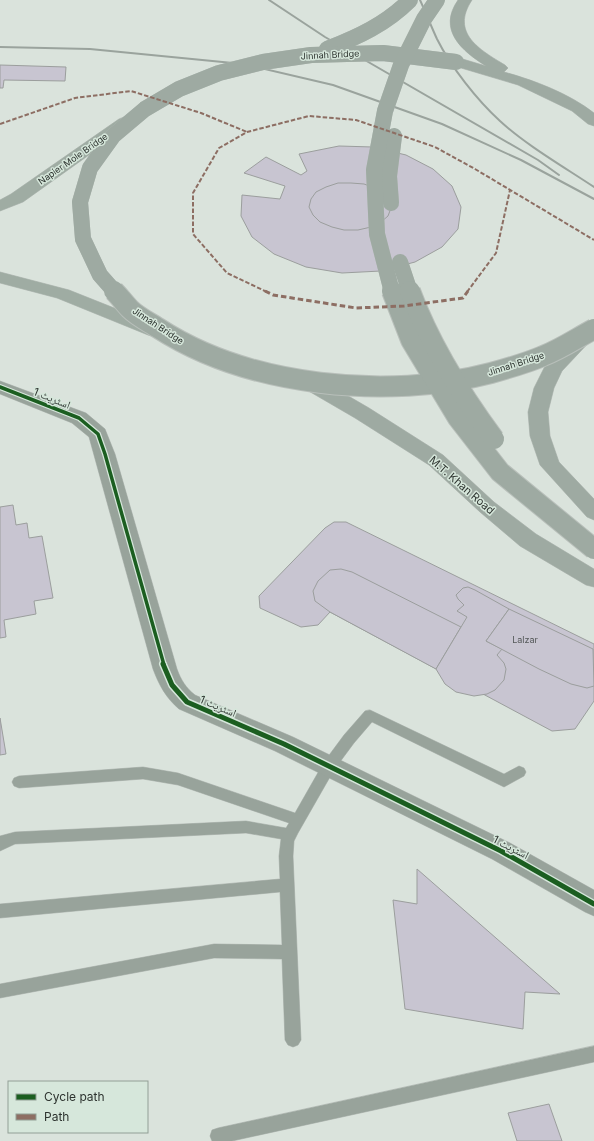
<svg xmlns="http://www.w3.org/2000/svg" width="594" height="1141" viewBox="0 0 594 1141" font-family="Inter,'Noto Naskh Arabic',sans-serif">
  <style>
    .building { fill: #c8c5d1; stroke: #9b9e9d }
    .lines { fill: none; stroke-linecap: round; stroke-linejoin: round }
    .lane-casing { stroke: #b8bfba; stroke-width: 1 }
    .street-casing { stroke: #b8bfba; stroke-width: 1 }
    .secondary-casing { stroke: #b8bfba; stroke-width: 1 }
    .highway-casing { stroke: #b8bfba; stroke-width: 1 }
    .lane { fill: #98a39b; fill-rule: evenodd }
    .street { fill: #98a39b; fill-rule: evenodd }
    .secondary { fill: #9faca3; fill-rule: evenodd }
    .highway { fill: #9eaaa2; fill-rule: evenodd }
    .rail { stroke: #9aa39d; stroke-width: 2 }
    .highway-bridge-far1-casing { stroke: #b8bfba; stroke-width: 16; stroke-linecap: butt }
    .highway-bridge-casing { stroke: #b8bfba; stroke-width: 22; stroke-linecap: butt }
    .highway-bridge-far1 { stroke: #9eaaa2; stroke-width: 16 }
    .highway-bridge { stroke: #9eaaa2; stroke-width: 20 }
    .quiet-far1 { stroke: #8d6e63; stroke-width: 2; stroke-dasharray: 4.5 2; stroke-linecap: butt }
    .quiet { stroke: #8d6e63; stroke-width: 3; stroke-dasharray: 5.5 3; stroke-linecap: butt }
    .cycleway-far1-casing { stroke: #d6e7db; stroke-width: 6 }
    .cycleway-casing { stroke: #d6e7db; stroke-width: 8 }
    .cycleway-far1 { stroke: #1b5e20; stroke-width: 3.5 }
    .cycleway { stroke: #1b5e20; stroke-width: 5 }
    .labels { text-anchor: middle; stroke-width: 3; stroke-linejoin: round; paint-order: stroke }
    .far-street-label { font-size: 9px; fill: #2d332f; stroke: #d6e7db }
    .number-label { font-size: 9px; fill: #545858 }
    .street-label { font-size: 11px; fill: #2d332f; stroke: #d6e7db }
  </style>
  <rect width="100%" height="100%" fill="#dae3dc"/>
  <!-- building -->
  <g class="building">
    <path d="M0,65L66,67L65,81L4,80L3,88H0Z"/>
    <path d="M339,146L373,147L406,155L433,169L452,186L461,207L458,229L442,247L415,262L381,271L342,273L306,267L274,254L252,237L241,216L242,195L280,199L285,186L244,173L266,157L301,175L307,171L299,154Z"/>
    <path d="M338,183H351L364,184L375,188L391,208L388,216L381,222L371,227L358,230H344L332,227L320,222L313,215L309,207L311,199L316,192L326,187Z"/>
    <path d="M13,505L16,525L27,523L29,538L42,536L53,598L34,601L36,614L4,620L6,637L0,638V507Z"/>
    <path d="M334,522H346L594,644V701L575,729L552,731L330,612L318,625L301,627L260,608L259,596L325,528Z"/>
    <path d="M341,569L352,572L461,627L436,669L330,612L315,601L313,591L318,581L330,570Z"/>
    <path d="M468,587L475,590L509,609L486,641L502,649L497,655L504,663L506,669L504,680L495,690L487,694L474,696L456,692L445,684L436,669L467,617L457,611L464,605L458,599L456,595L463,588Z"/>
    <path d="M509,609L593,649L594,686L587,688L571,684L539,669L486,641Z"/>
    <path d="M0,718L6,754L0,755Z"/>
    <path d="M417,869L560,994L525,992L523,1029L405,1009L393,900L417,904Z"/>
    <path d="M549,1104L562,1141H517L508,1113Z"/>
  </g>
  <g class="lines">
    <defs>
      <g id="lane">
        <path d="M370,710L504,774L519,766L524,768L526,772L524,776L504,787L372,722L354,743L334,770L298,833L294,841L293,856L301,1040L298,1045L293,1047L288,1045L285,1040L282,959L214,958L0,998V984L214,944L282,945L280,892L0,918V904L280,879L279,856L281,839L246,833L15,844L0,851V836L15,832L246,821L286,828L289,823L178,785L143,779L19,788L14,786L12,782L14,778L19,776L143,767L178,773L295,813L324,762L344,735L365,711Z"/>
        <path d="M594,1046V1062L232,1141H212L210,1136L212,1130L218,1128Z"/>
      </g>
      <path id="street" d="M0,381L86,413L105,429L115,454L177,669C181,680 186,688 195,695L293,737L510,843L594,890V916L585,912L492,859L275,751L179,709C166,698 159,685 153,669L89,437L72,423L0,394Z"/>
      <g id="secondary">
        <path d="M125,117L131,119L133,122L131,125L23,202L0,211V200L11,194L119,119Z"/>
        <path d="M0,272L69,290L162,327L164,331L162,335L155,337L148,335L57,298L0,283Z"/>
      </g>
      <g id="highway">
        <path d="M458,0H472C450,33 480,50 505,65L508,68L504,72C534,80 570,94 594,113V126L588,124L572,111L518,85L451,65L448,62L451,59L456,57L486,66C462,51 437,30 458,0Z"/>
        <path d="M586,329L593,331L594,337L562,371L554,388L548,412L550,436L559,462L594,499V520L587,517L540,465L530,436L528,412L534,388L544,368L579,331Z"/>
        <path d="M307,375L314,376L369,408L443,455L494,502L536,534L594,569V587L586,585L520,546L480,512L429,465L355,418L300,386L297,381L300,376Z"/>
      </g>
    </defs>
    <!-- lane casing -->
    <use href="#lane" class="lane-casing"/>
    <!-- street casing -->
    <use href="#street" class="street-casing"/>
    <!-- secondary casing -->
    <use href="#secondary" class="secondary-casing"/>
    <!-- highway casing -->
    <use href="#highway" class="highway-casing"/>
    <!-- lane -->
    <use href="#lane" class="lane"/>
    <!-- street -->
    <use href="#street" class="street"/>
    <!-- secondary -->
    <use href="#secondary" class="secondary"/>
    <!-- highway -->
    <use href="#highway" class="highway"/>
    <!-- rail -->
    <g class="rail">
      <path d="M269,0L325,37L538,160L559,175"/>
      <path d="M420,0C426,13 431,26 437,39C451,67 477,100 500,121C526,145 564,167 594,187"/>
      <path d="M0,47L90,49L243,64L333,85L442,124L521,160L594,199"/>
    </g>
    <defs>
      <g id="highway-bridge-far1">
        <path d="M327,49C358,37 386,24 410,0"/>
        <path d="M391,203L389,176L394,136"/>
        <path d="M400,262L410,292"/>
        <path d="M115,292L100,275L83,239L80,202L90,168L113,136L145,109L179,89L219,73L263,62L311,55L383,53L456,62"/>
        <path d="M392,292L377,234L374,170L385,111L401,65L424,19L437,0"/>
      </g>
      <g id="highway-bridge">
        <path d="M114,291C120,297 125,304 130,309C138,317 149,322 158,328C249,387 388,400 491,373C509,368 527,363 543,356C561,349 577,338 594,329"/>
        <path d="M392,291L411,340L458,418L500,472L594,549"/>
        <path d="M410,291C430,345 460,393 494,439"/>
      </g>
    </defs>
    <!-- highway-bridge-far1 casing -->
    <use href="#highway-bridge-far1" class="highway-bridge-far1-casing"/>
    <!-- highway-bridge casing -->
    <use href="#highway-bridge" class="highway-bridge-casing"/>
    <!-- highway-bridge-far1 -->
    <use href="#highway-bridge-far1" class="highway-bridge-far1"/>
    <!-- highway-bridge -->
    <use href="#highway-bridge" class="highway-bridge"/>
    <!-- quiet-far1 -->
    <g class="quiet-far1">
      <path d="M0,124L75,98L131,91L201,113L247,132"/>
      <path d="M267,292L227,273L193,234V193L219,148L247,132L309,116L356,120L435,147L475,169L594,240"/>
      <path d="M467,292L496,253L510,190"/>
    </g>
    <!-- quiet -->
    <path class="quiet" d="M265,291L273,295L356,308L404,306L463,298L468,291"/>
    <defs>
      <path id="cycleway-far1" d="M0,387L79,418L98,434L105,454L164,665"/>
      <path id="cycleway" d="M163,664L172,685L187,702L284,744L501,851L594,904"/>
    </defs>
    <!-- cycleway-far1 casing -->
    <use href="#cycleway-far1" class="cycleway-far1-casing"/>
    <!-- cycleway casing -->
    <use href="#cycleway" class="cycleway-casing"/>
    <!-- cycleway-far1 -->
    <use href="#cycleway-far1" class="cycleway-far1"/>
    <!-- cycleway -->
    <use href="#cycleway" class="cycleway"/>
  </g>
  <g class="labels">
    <!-- far-street labels -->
    <g class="far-street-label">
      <text transform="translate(330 55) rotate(-3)" y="3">Jinnah Bridge</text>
      <text transform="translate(73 159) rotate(-35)" y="3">Napier Mole Bridge</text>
      <text transform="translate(158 326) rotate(33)" y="3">Jinnah Bridge</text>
      <text transform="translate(516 364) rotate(-18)" y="3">Jinnah Bridge</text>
    </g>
    <!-- number labels -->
    <g class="number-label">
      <text x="525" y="643">Lalzar</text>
    </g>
    <!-- street labels -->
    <g class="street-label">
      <text transform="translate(52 398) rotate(22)" y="4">اسٹریٹ 1</text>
      <text transform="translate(462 485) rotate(41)" y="4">M.T. Khan Road</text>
      <text transform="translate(218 706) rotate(23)" y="4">اسٹریٹ 1</text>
      <text transform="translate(511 847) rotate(27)" y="4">اسٹریٹ 1</text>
    </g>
  </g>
  <!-- legend -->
  <rect x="8" y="1081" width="140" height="52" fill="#d6e7db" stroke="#929f96"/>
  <rect x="16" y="1094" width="20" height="6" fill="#1b5e20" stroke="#929f96"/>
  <text x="44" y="1101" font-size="12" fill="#2d332f">Cycle path</text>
  <rect x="16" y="1114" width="20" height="6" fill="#8d6e63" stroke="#929f96"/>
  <text x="44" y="1121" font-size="12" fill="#2d332f">Path</text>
</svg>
